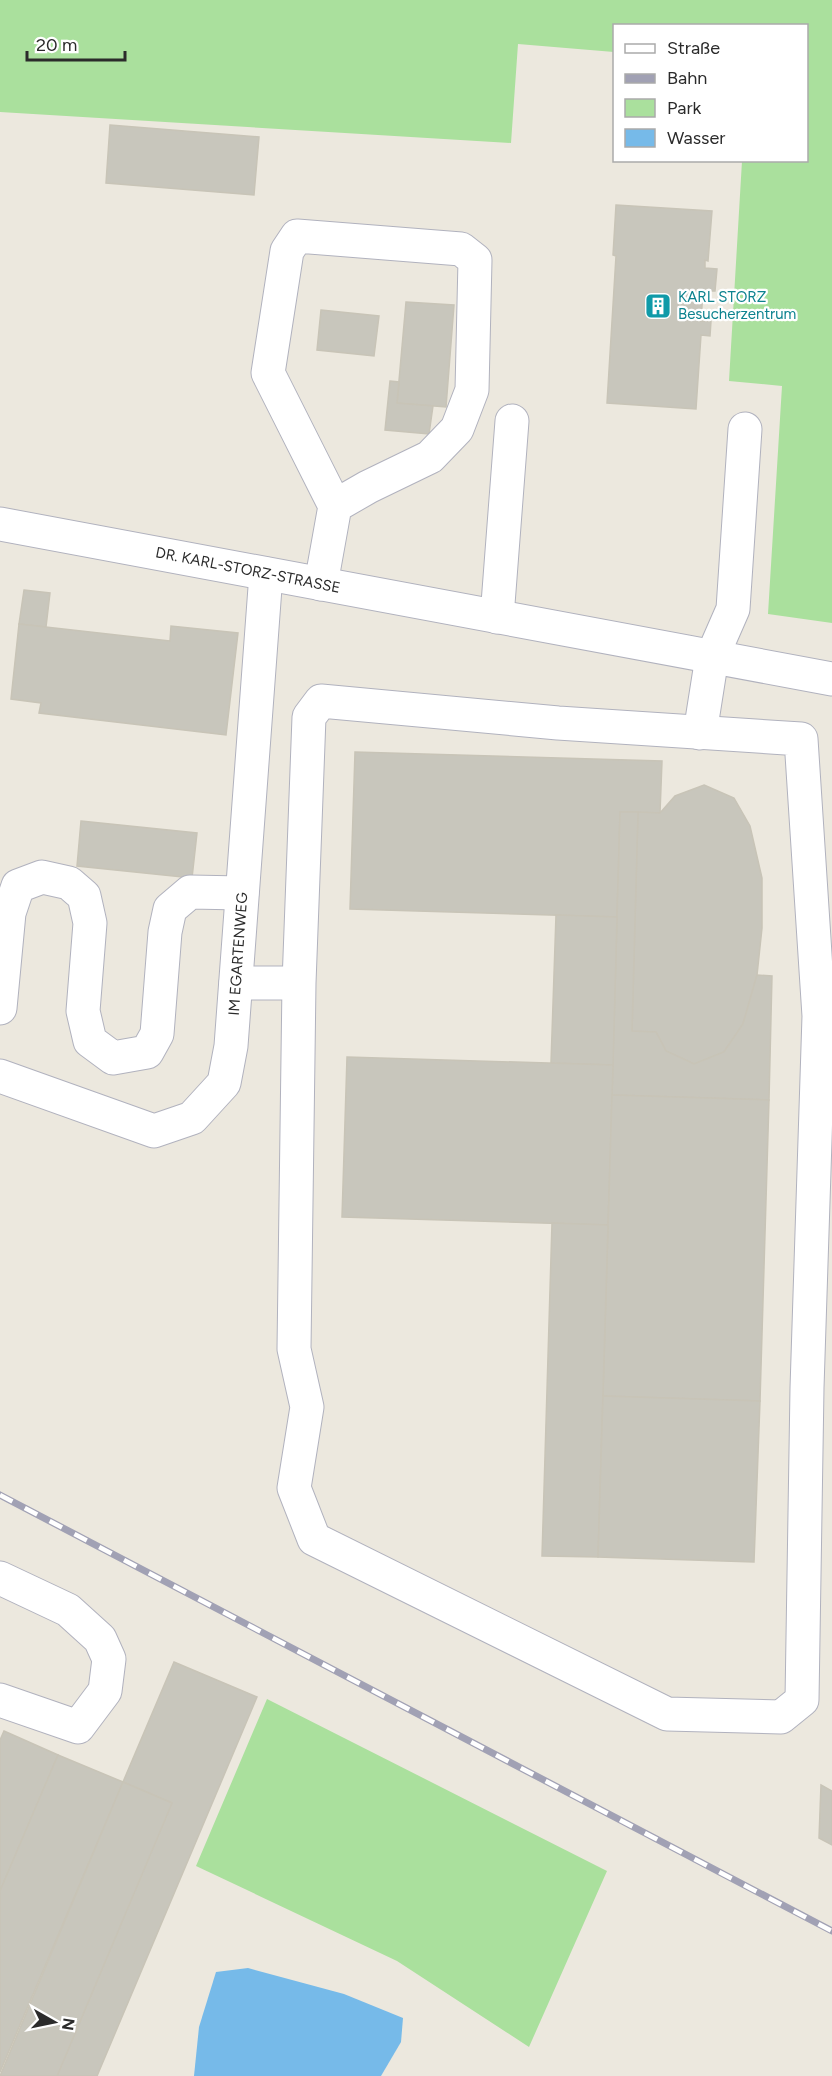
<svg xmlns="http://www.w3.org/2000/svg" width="832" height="2076" viewBox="0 0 832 2076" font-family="Figtree,sans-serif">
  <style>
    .green { fill: #aae09d }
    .water { fill: #76bae9 }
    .building { fill: #c8c6bc; stroke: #c8c4b7; stroke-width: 1.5 }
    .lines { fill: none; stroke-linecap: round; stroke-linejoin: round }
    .minor-casing { stroke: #b1b2be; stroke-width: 35 }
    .minor { stroke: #fff; stroke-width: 33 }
    .rail-casing { stroke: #a1a1b4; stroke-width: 7 }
    .rail { stroke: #fff; stroke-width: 4.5; stroke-dasharray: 14; stroke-linecap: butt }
    .labels { text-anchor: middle; stroke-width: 4.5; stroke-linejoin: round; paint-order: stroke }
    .culture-label { font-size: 15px; fill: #0d838f; stroke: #fff; text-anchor: start }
    .street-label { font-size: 15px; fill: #2b2b2b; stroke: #fff }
  </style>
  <rect width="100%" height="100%" fill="#ece8de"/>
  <!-- green -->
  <g class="green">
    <path d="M0,0H832V623L768,614L782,386L729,381L742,161L806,160V26H614V52L518,44L511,143L0,112Z"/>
    <path d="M267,1699L607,1871L529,2047L397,1961L196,1866Z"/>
  </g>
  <!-- water -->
  <path class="water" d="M248,1968L344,1994L403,2018L401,2042L381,2076H194L199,2027L216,1972Z"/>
  <!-- building -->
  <g class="building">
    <path d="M110,125L259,137L254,195L106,183Z"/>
    <path d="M616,205L712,211L708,261L705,260V268L717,269L715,291H703L701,321H711L710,336L701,335L696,409L607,403L616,256L613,255Z"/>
    <path d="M406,302L454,305L446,407L397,403Z"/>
    <path d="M321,310L379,316L374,356L317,350Z"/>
    <path d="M390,381L399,382L397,403L433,406L429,434L385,430Z"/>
    <path d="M24,590L50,593L46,627L19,624Z"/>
    <path d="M19,624L170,641L171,626L238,633L226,735L39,713L41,703L11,699Z"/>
    <path d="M355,752L662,761L660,813L620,812L617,917L350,909Z"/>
    <path d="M704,785L734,798L750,826L762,878V928L757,975L743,1024L724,1052L694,1064L666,1051L656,1032L632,1031L638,812L660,813L675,796Z"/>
    <path d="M620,812H638L632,1031L656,1032L666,1051L694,1064L724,1052L743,1024L757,975L772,976L769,1100L612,1095Z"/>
    <path d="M81,821L197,833L192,878L77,866Z"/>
    <path d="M556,915L617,917L613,1065L551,1063Z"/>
    <path d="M347,1057L613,1065L608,1225L342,1217Z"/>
    <path d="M612,1095L769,1100L760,1401L603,1396Z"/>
    <path d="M552,1223L608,1225L598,1557L542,1556Z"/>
    <path d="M603,1396L760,1401L754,1562L598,1557Z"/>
    <path d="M174,1662L257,1697L97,2076H57L172,1803L123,1782Z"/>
    <path d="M4,1731L58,1755L0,1891V1740Z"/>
    <path d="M58,1755L123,1782L0,2072V1891Z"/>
    <path d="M123,1782L172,1803L57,2076H0Z"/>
    <path d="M821,1785L832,1791V1845L819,1838Z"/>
  </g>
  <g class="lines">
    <defs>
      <g id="minor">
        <path d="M0,524L832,679"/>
        <path d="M321,584L335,506L368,487L430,457L457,429L472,390L475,260L461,249L297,236L287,251L268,373L335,506"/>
        <path d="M497,617L512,421"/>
        <path d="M700,733L712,657L733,609L745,429"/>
        <path d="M236,983H299L294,1349L307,1407L294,1488L314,1539L667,1714L781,1717L802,1700L807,1388L819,1016L801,739L558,723L321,701L309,717L299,983"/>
        <path d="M0,1008L9,913L18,886L42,877L69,883L84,896L90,923L83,1011L90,1041L113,1058L147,1052L157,1034L165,932L170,909L190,892L242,893"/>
        <path d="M0,1076L154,1131L192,1118L224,1083L231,1046L266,574"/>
        <path d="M0,1578L68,1610L100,1639L109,1659L105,1691L78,1727L0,1700"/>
      </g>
    </defs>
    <!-- minor casing -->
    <use href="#minor" class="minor-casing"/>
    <!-- minor -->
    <use href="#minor" class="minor"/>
    <defs>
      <path id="rail" d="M0,1495L832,1931"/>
    </defs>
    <!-- rail casing -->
    <use href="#rail" class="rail-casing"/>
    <!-- rail -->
    <use href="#rail" class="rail"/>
  </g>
  <!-- icons -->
  <defs>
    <symbol id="building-square" viewBox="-11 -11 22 22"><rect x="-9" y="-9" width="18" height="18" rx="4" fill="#0f9aa8" stroke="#fff"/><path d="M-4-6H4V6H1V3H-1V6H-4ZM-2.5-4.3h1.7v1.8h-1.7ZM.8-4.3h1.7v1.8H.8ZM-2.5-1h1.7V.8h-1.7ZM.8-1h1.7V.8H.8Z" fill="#fff"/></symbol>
  </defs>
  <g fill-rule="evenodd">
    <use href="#building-square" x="643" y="291" width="30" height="30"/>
  </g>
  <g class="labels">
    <!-- culture labels -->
    <g class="culture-label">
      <text x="678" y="302">KARL STORZ<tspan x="678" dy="17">Besucherzentrum</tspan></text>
    </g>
    <!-- street labels -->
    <g class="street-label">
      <text transform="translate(248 570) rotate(11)" y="5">DR. KARL-STORZ-STRASSE</text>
      <text transform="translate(238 954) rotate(-86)" y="5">IM EGARTENWEG</text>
    </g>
  </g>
  <!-- legend -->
  <rect x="613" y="24" width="195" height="138" fill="#ffffff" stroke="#aaaaaa" stroke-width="1.5"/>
  <rect x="625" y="44" width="30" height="9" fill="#ffffff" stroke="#aaaaaa" stroke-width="1.5"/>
  <text x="667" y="54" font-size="18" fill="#2b2b2b">Straße</text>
  <rect x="625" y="74" width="30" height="9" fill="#a1a1b4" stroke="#aaaaaa" stroke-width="1.5"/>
  <text x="667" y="84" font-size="18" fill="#2b2b2b">Bahn</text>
  <rect x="625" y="99" width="30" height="18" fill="#aae09d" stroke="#aaaaaa" stroke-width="1.5"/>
  <text x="667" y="114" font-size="18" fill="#2b2b2b">Park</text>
  <rect x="625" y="129" width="30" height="18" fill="#76bae9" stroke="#aaaaaa" stroke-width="1.5"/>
  <text x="667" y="144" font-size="18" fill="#2b2b2b">Wasser</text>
  <!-- north arrow -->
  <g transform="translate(54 2022) rotate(99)" stroke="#ffffff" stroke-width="4.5" paint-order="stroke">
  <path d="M0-4.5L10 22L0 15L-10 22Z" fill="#2b2b2b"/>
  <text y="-9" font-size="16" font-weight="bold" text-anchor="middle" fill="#2b2b2b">N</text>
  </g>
  <!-- scale -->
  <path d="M27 51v9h98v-9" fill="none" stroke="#2b2b2b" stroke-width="3"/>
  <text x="36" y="51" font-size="18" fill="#2b2b2b" stroke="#ffffff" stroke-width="4.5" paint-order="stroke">20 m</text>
</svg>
